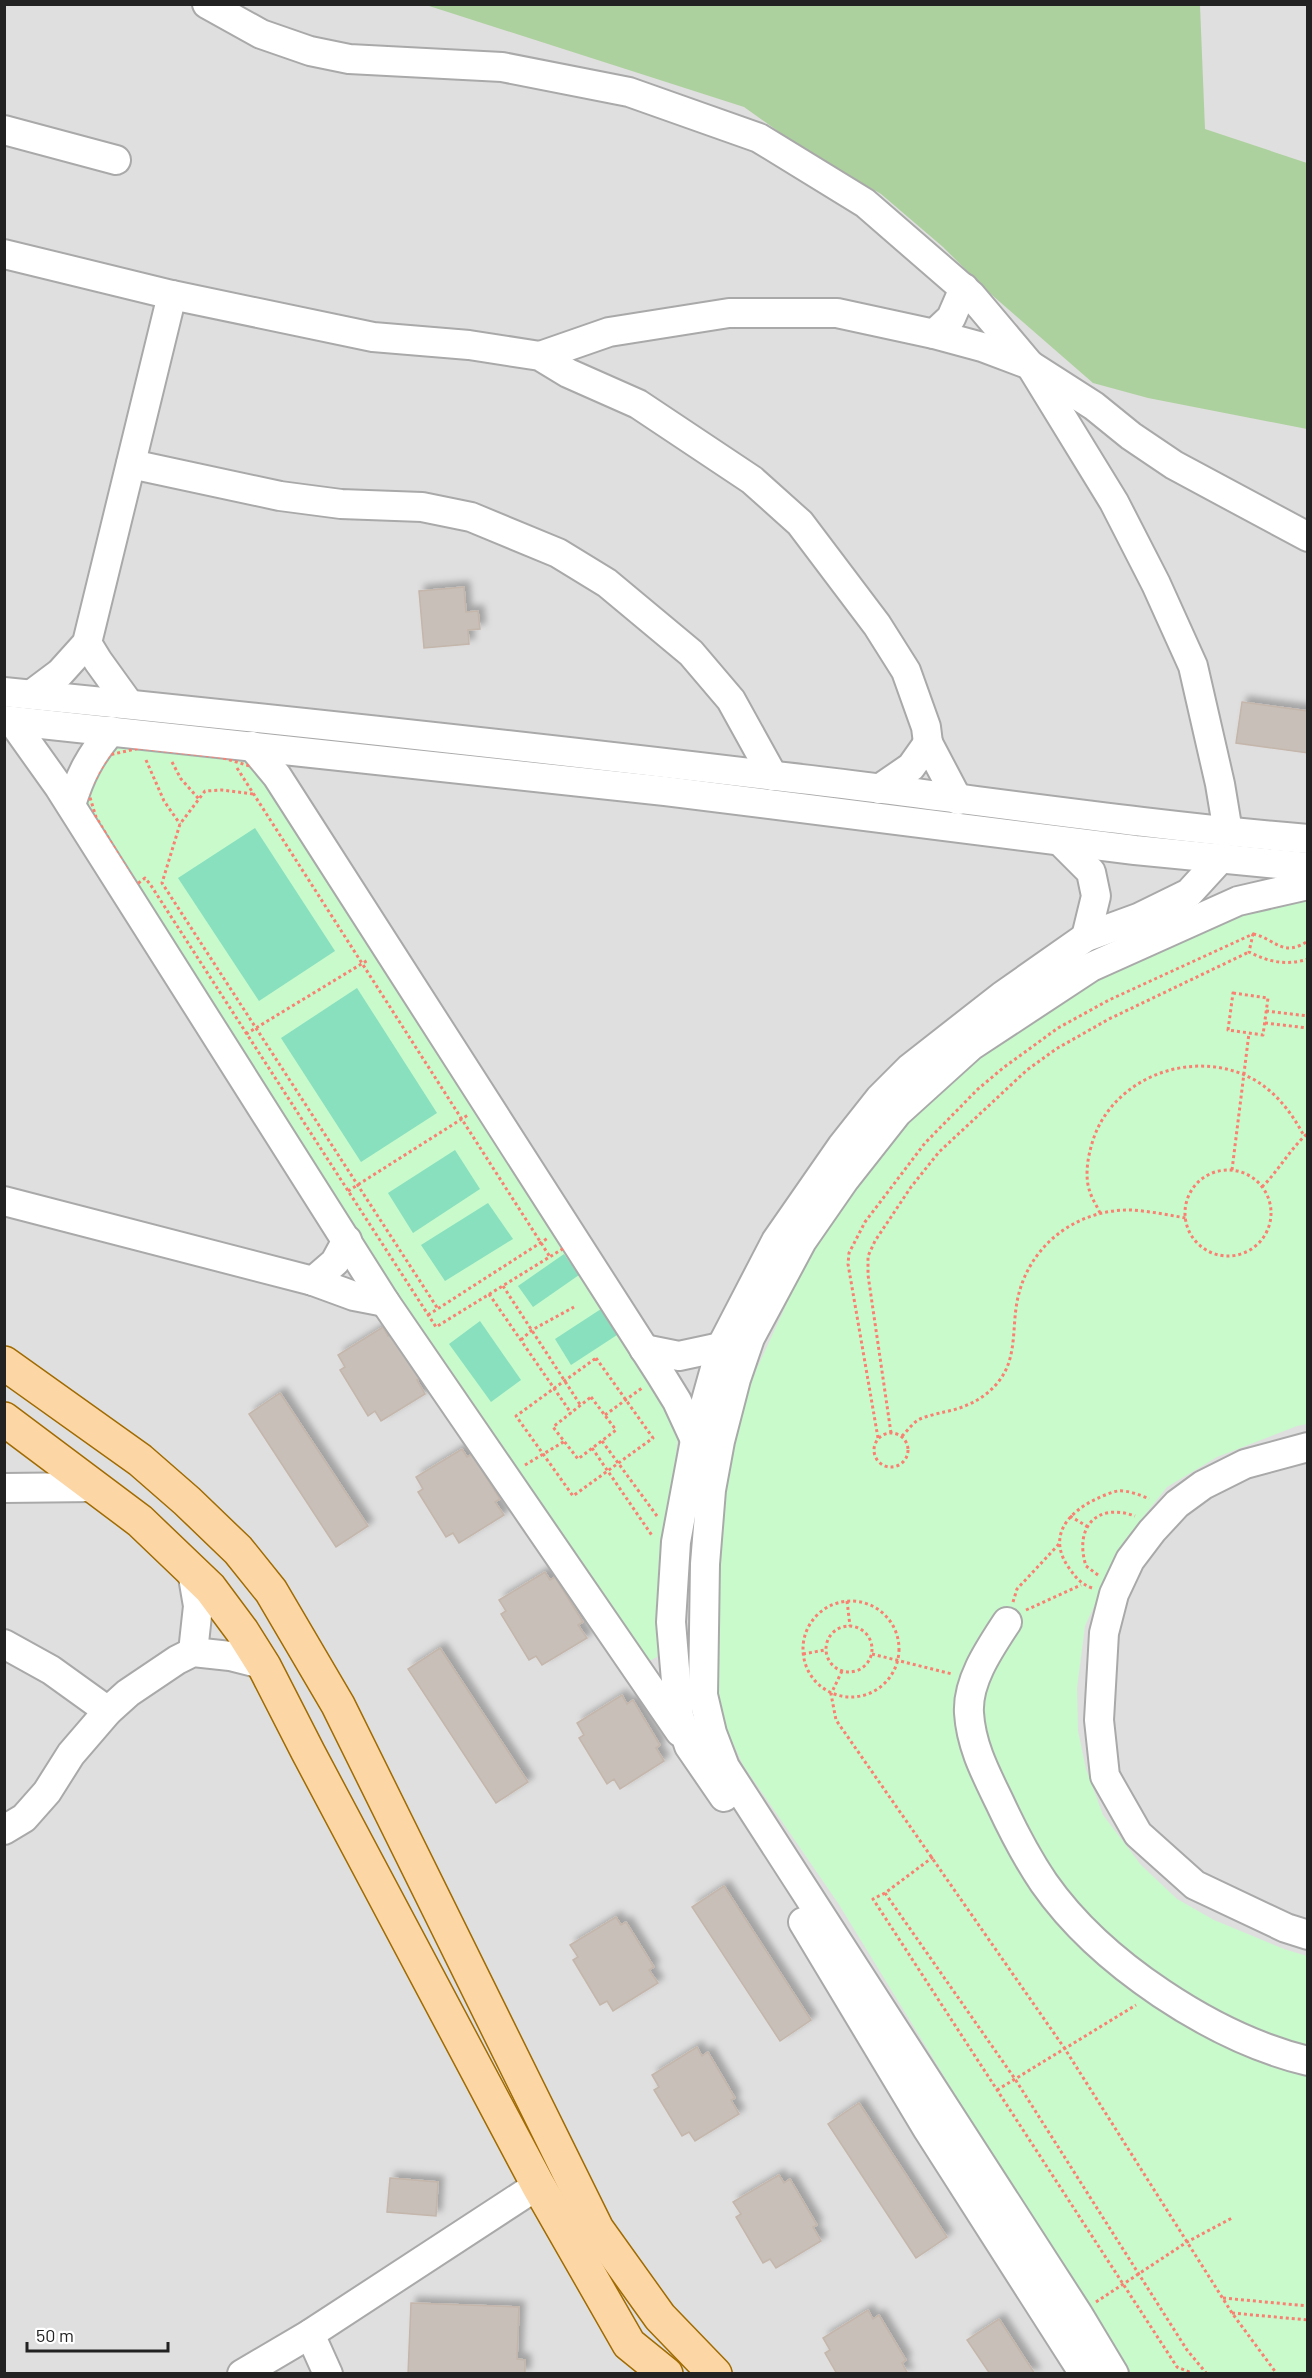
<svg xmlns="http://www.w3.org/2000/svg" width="1312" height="2378" viewBox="0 0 1312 2378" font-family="Barlow,sans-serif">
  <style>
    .residential { fill: #e0dfdf }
    .forest { fill: #add19e }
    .park { fill: #c8facc }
    .pitch { fill: #88e0be }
    .building { fill: #c7bfb8; stroke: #c4b6ab; stroke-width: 1.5; filter: url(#shadow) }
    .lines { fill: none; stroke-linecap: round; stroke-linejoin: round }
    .minor-casing { stroke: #a9a9a9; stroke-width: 32 }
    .major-casing { stroke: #a06b00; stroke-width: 36 }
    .path { stroke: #fa8072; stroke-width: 3; stroke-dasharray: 3 3; stroke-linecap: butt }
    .minor { stroke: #fff; stroke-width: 28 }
    .major { stroke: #fcd6a4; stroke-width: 33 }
  </style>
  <defs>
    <filter id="shadow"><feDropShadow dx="5.5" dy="-5.5" stdDeviation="3" flood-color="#0004"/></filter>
  </defs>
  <rect width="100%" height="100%" fill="#f2efe9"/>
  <!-- residential -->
  <rect class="residential" x="5" y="5" width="1302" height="2368"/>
  <!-- forest -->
  <path class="forest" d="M426,5H1200L1205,129L1307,163V429L1148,398L1093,383L985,289L943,247L881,194L803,149L744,107Z"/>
  <!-- park -->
  <g class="park">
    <path d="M125,745L234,756L255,763L673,1405L678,1433L657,1657L647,1662L490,1438L103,843L84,806L104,751Z"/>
    <path d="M1307,899V1424L1297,1426L1217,1457L1167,1487L1124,1541L1085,1626L1077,1688L1078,1731L1086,1769L1103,1815L1141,1865L1177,1899L1214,1920L1284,1949L1307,1956V2373H1126L838,1903L743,1765L720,1715L712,1659L718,1537L733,1434L757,1368L795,1286L819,1241L852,1192L909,1120L973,1062L1031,1018L1103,975L1222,921L1290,901Z"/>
  </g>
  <!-- pitch -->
  <g class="pitch">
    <path d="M255,828L335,951L259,1001L178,878Z"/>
    <path d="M357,988L437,1113L361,1162L281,1038Z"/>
    <path d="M455,1150L480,1189L413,1233L388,1193Z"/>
    <path d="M488,1203L513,1239L445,1281L421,1245Z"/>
    <path d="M564,1254L579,1275L533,1307L518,1286Z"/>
    <path d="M601,1309L617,1335L571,1365L555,1339Z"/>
    <path d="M480,1321L521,1380L491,1402L449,1344Z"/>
  </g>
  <!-- building -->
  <g class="building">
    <path d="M464,587L466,612L478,611L480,629L468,630L469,644L424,648L419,591Z"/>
    <path d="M1242,702L1308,711V753L1236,743Z"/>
    <path d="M383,1327L388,1336L394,1332L422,1378L417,1380L425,1394L381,1421L375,1411L368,1416L340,1370L345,1367L338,1355Z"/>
    <path d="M280,1393L368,1526L336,1547L249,1414Z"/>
    <path d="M462,1449L467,1457L472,1454L500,1499L495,1502L504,1515L459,1543L453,1533L446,1537L418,1492L423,1489L416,1477Z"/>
    <path d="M545,1572L550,1580L555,1577L583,1622L578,1625L587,1638L542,1665L536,1656L529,1660L501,1614L506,1611L499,1600Z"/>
    <path d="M440,1648L528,1782L496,1803L408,1669Z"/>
    <path d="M622,1695L627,1704L633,1700L660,1745L656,1748L664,1761L620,1789L614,1779L607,1784L579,1738L584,1735L577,1723Z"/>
    <path d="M724,1886L811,2020L780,2041L692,1907Z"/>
    <path d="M616,1917L621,1925L626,1922L654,1967L649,1970L658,1983L613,2011L607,2001L600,2005L573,1960L578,1957L570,1945Z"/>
    <path d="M697,2047L702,2056L708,2052L735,2098L731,2100L739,2114L695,2141L689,2132L682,2136L654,2090L659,2087L652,2075Z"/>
    <path d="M859,2103L947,2237L916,2258L828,2124Z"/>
    <path d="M779,2175L784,2183L790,2179L817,2225L813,2227L821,2241L776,2268L770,2259L763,2263L736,2217L741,2214L733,2202Z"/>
    <path d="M390,2178L438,2182L436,2216L387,2212Z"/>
    <path d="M411,2303L519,2307L517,2359L525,2360V2374H408Z"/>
    <path d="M868,2310L873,2319L879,2315L906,2360L902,2363L908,2374H837L825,2353L830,2350L823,2338Z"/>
    <path d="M999,2319L1035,2374H990L967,2340Z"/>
  </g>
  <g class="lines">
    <defs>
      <g id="minor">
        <path d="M207,4L261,34L310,51L349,59L502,67L629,92L759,138L865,203L971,295L1030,365L1114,502L1156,584L1193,666L1220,784L1228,832"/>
        <path d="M4,130L116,160"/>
        <path d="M4,254L172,295L373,337L469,345L540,356L568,373L638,404L752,480L800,523L877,625L906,671L926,727L928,743"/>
        <path d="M934,334L951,318L964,288"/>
        <path d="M540,356L609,332L729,313H837L934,334L982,347L1030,365L1094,406L1131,436L1174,465L1308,537"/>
        <path d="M131,464L280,496L341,504L422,507L471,517L558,553L607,583L691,653L731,700L773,776"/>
        <path d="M87,643L98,661L129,704"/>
        <path d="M4,692C265,718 524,746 784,777C959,797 1132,824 1308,839"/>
        <path d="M32,694L60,673L87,643L172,295"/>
        <path d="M4,720L665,791L1135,850L1308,867"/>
        <path d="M12,721L59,787L385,1302L680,1732"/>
        <path d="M252,746L277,776L661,1375L677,1401L695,1440"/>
        <path d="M879,789L911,767L928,743L958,800"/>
        <path d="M71,805C80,775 90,756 111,731"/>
        <path d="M1060,841L1091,872L1096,896L1086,937"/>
        <path d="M4,1201L313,1281L354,1296L385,1302"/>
        <path d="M313,1281L335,1262L347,1240"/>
        <path d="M644,1349L679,1356L721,1347"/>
        <path d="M1308,1447L1245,1464L1203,1485L1177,1504L1152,1531L1130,1560L1114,1594L1104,1633L1099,1720L1105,1776L1138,1834L1195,1885L1286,1928L1308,1935"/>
        <path d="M4,1488L95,1487"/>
        <path d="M192,1571L198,1606L193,1652"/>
        <path d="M1007,1622C990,1648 967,1681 969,1713C971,1746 986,1774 1000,1803C1013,1831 1027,1858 1044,1883C1100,1963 1213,2038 1308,2061"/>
        <path d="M4,1644L51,1670L108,1711"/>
        <path d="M724,1797L689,1746L679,1716L671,1622L676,1542L695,1440L721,1347L776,1241L842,1146L880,1098L910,1068L1002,996L1086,937L1138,918L1189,893L1221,858"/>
        <path d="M4,1830L24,1818L47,1792L71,1754L108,1711L128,1693L177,1660L193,1652L230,1656L262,1664"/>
        <path d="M803,1922L928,2130L1084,2374"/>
        <path d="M310,2334L328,2374"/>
        <path d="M242,2374L310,2334L538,2185"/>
        <path d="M1114,2374L1078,2314L725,1767L712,1733L703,1695L705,1564L711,1490L720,1441L736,1379L750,1338L802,1241L845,1179L897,1113L971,1046L1091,967L1238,901L1308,885"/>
      </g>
      <g id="major">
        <path d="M4,1363L140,1460L187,1501L238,1550L271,1591L338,1705L597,2229L660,2317L715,2374"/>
        <path d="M4,1419L140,1521L210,1588L242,1631L264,1666L308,1752L538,2185L629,2344L666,2374"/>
      </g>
    </defs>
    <!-- minor casing -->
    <use href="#minor" class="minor-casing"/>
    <!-- major casing -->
    <use href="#major" class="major-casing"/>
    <!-- path -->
    <g class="path">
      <path d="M140,748L220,757L256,768L270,782L569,1245L436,1327L150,884L145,878L136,885L96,817L88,791L109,755Z"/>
      <path d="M146,760L164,801L180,824"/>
      <path d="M172,762L181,779L199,799"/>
      <path d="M237,768L550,1257"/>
      <path d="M253,794L222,790L205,791L180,824L162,883L438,1309"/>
      <path d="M1253,934C1276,939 1282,958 1308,941"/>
      <path d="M1233,993L1268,998L1263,1035L1228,1030Z"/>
      <path d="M1266,1011L1308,1016"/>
      <path d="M1265,1023L1308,1028"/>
      <path d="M246,1034L368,960"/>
      <path d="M1232,1170L1249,1033"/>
      <circle cx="1228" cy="1213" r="43"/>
      <path d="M1262,1187C1279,1170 1290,1149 1308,1133"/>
      <path d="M348,1191L468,1115"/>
      <path d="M1100,1213C1097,1206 1092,1199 1090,1192C1085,1179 1087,1161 1091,1147C1108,1079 1191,1046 1253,1079C1276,1092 1292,1113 1304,1136"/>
      <path d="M503,1286L581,1406"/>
      <path d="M489,1294L571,1413"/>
      <path d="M428,1315L548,1238"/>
      <path d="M521,1340L532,1330L574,1307"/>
      <path d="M596,1358L653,1438L573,1496L516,1416Z"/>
      <path d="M591,1397L616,1430L578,1459L553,1427Z"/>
      <path d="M605,1415L642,1388"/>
      <circle cx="891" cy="1450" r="17"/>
      <path d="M891,1433L868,1275V1256L875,1241L911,1187L939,1152L1027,1070L1056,1049L1109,1019L1249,952"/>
      <path d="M902,1436C907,1431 912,1424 918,1420C926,1416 936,1414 944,1412C965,1408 985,1399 999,1381C1017,1358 1012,1329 1017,1302C1027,1247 1075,1209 1131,1210C1149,1211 1168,1215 1186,1218"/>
      <path d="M878,1438L848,1264L849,1253L865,1222L925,1143L978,1089L1003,1068L1058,1028L1109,1000L1253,934L1249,952C1269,962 1286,966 1308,959"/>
      <path d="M602,1441L657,1516"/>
      <path d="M592,1448L653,1537"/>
      <path d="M525,1465L565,1441"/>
      <path d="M1070,1516L1088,1527"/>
      <path d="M1098,1575L1086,1566C1074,1528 1096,1502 1135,1516"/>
      <path d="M1092,1588C1081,1584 1076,1578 1069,1568C1047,1537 1067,1513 1096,1499C1103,1496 1111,1492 1118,1491C1127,1490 1141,1495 1149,1499"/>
      <circle cx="851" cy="1649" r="48"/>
      <path d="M847,1601L850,1626"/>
      <path d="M1013,1602L1017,1589L1060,1543"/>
      <path d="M1026,1610L1081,1585"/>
      <circle cx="849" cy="1649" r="23"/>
      <path d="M803,1654L825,1650"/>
      <path d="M872,1654L952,1674"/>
      <path d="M842,1671L831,1694L836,1720L1065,2049L1232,2313L1277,2374"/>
      <path d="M933,1857L885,1893L873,1899L1177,2367L1194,2374"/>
      <path d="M885,1893L1015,2079L1187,2350L1207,2374"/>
      <path d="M997,2090L1136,2005"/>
      <path d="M1223,2298L1308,2306"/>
      <path d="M1096,2302L1187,2242L1232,2218"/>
      <path d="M1232,2313L1308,2320"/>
    </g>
    <!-- minor -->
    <use href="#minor" class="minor"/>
    <!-- major -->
    <use href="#major" class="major"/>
  </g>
  <!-- border -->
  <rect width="1312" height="2378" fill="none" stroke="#222222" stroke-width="12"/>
  <!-- scale -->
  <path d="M27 2342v9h141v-9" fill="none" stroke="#222222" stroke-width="3"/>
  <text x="36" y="2342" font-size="18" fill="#222222" stroke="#ffffff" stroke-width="4.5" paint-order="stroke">50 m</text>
</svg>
